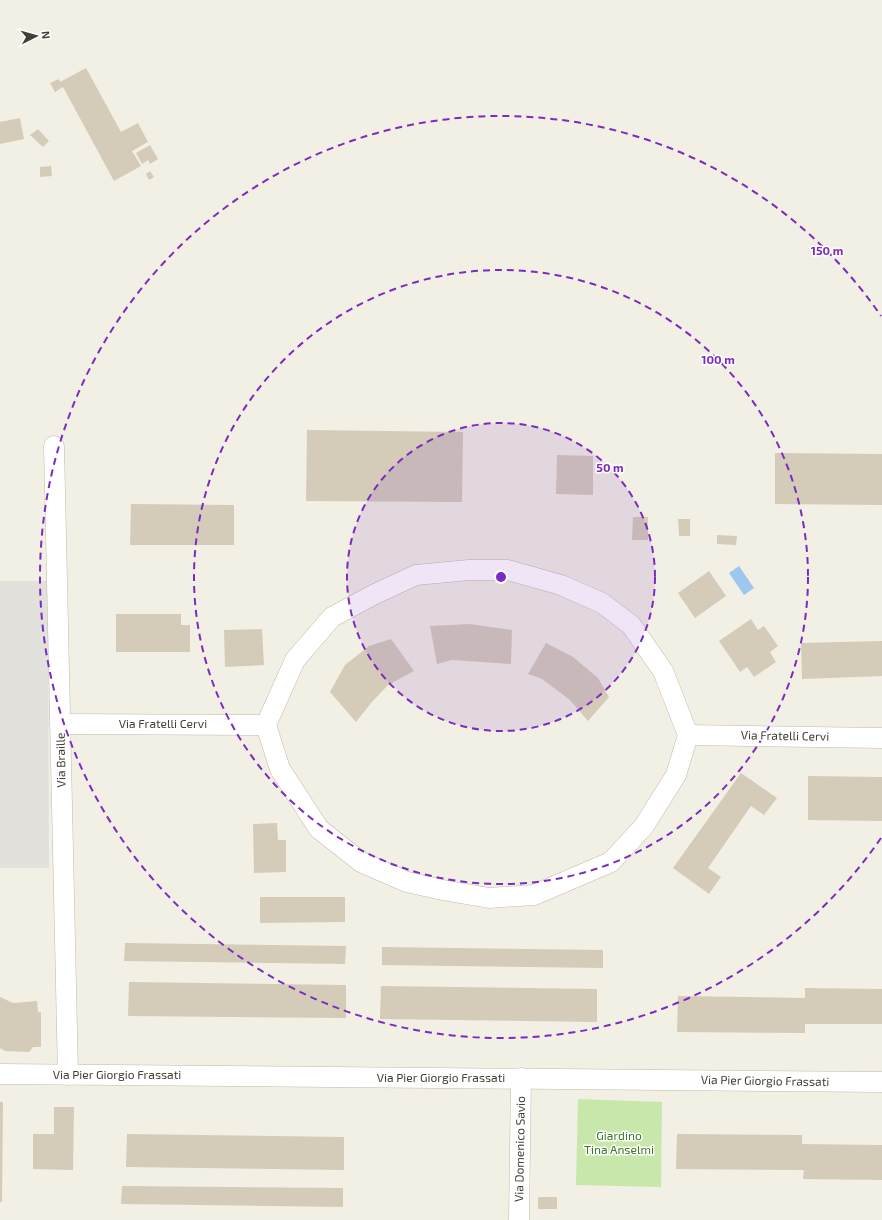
<svg xmlns="http://www.w3.org/2000/svg" width="882" height="1220" viewBox="0 0 882 1220" font-family="'Exo 2',sans-serif">
  <style>
    .green { fill: #c7e7ab }
    .parking { fill: #e2e1dc }
    .water { fill: #9ec7f0 }
    .building { fill: #d4ccb9 }
    .lines { fill: none; stroke-linecap: round; stroke-linejoin: round }
    .minor-casing { stroke: #c0bba9; stroke-width: 21 }
    .minor { stroke: #fff; stroke-width: 20 }
    .ring { fill: none; stroke: #7b2cbf; stroke-width: 2; stroke-dasharray: 7 5 }
    .labels { text-anchor: middle; stroke-width: 3; stroke-linejoin: round; paint-order: stroke }
    .street-label { font-size: 12px; fill: #443f34; stroke: #fff }
    .park-label { font-size: 12px; fill: #3d7627; stroke: #fff }
    .centre { fill: #7b2cbf; stroke: #fff; stroke-width: 2 }
    .ring-label { font-size: 12px; text-anchor: middle; font-weight: bold; fill: #7b2cbf; stroke: #fff; stroke-width: 3; stroke-linejoin: round; paint-order: stroke }
  </style>
  <rect width="100%" height="100%" fill="#f2efe4"/>
  <!-- green -->
  <path class="green" d="M578,1099L662,1102L661,1187L576,1185Z"/>
  <!-- parking -->
  <path class="parking" d="M0,581H48L49,868H0Z"/>
  <!-- water -->
  <path class="water" d="M739,566L754,588L744,595L729,573Z"/>
  <!-- building -->
  <g class="building">
    <path d="M86,68L121,132L138,123L148,142L132,151L141,166L114,181L63,87L55,92L50,83L59,79L60,82Z"/>
    <path d="M20,118L24,139L0,144V122Z"/>
    <path d="M38,129L49,141L43,147L30,135Z"/>
    <path d="M150,145L158,159L150,164L148,160L142,164L136,153Z"/>
    <path d="M51,166L52,176L40,177V167Z"/>
    <path d="M150,171L154,177L149,180L146,174Z"/>
    <path d="M307,430L463,432L462,502L306,501Z"/>
    <path d="M775,453L882,454V505L775,504Z"/>
    <path d="M557,455L593,456V495L556,494Z"/>
    <path d="M131,504L234,505V545H130Z"/>
    <path d="M633,517H648V540H632Z"/>
    <path d="M678,519H690V536H679Z"/>
    <path d="M717,535L737,536L736,545L717,544Z"/>
    <path d="M709,571L726,596L695,618L678,593Z"/>
    <path d="M116,614H181V625H190V652H116Z"/>
    <path d="M751,619L758,630L764,626L778,646L770,652L776,662L754,677L747,667L740,672L719,641Z"/>
    <path d="M470,624L512,630L511,664L452,660L437,664L430,626Z"/>
    <path d="M262,629L264,665L225,667L224,630Z"/>
    <path d="M391,639L414,671L388,685L371,703L356,722L330,692L345,665L369,646Z"/>
    <path d="M882,641V676L802,679L801,643Z"/>
    <path d="M546,643L573,657L598,678L609,697L588,721L570,700L542,679L528,674Z"/>
    <path d="M741,773L777,798L764,815L751,806L708,868L721,877L709,894L673,868Z"/>
    <path d="M808,776L882,777V821L808,820Z"/>
    <path d="M277,823L278,840H286V872L254,873L253,824Z"/>
    <path d="M260,897H345V922L260,923Z"/>
    <path d="M125,943L346,946L345,964L124,961Z"/>
    <path d="M382,947L603,950V968L382,965Z"/>
    <path d="M129,982L346,985V1018L128,1016Z"/>
    <path d="M381,986L597,989V1022L380,1019Z"/>
    <path d="M805,988L882,989V1024H805V1033L677,1032L678,996L805,998Z"/>
    <path d="M0,997L13,1003L37,1001L38,1012H41V1047H33L29,1052L5,1051L0,1048Z"/>
    <path d="M0,1102H3L2,1202H0Z"/>
    <path d="M54,1107H74L73,1170L33,1169V1134H54Z"/>
    <path d="M127,1134L344,1137V1170L126,1167Z"/>
    <path d="M677,1134L802,1135V1144L882,1145V1180L803,1179L804,1170L676,1169Z"/>
    <path d="M122,1186L343,1188V1207L121,1204Z"/>
    <rect x="538" y="1197" width="19" height="12"/>
  </g>
  <g class="lines">
    <defs>
      <g id="minor">
        <path d="M54,446L68,1075"/>
        <path d="M469,570H508L561,585L602,603L631,625L663,671L688,735L676,775L644,826L611,862L534,895L489,898L443,890L407,882L361,862L319,829L280,769L266,725L295,660L332,617L375,594L416,575Z"/>
        <path d="M60,724L266,725"/>
        <path d="M688,735L882,738"/>
        <path d="M0,1074L882,1082"/>
        <path d="M519,1220L521,1078"/>
      </g>
    </defs>
    <!-- minor casing -->
    <use href="#minor" class="minor-casing"/>
    <!-- minor -->
    <use href="#minor" class="minor"/>
  </g>
  <!-- distance rings -->
  <circle cx="501" cy="577" r="154" fill="#7b2cbf" fill-opacity=".12"/>
  <g class="ring">
    <circle cx="501" cy="577" r="154"/>
    <circle cx="501" cy="577" r="307"/>
    <path d="M881 838A461 461 0 1 1 881 316"/>
  </g>
  <g class="labels">
    <!-- street labels -->
    <g class="street-label">
      <text x="163" y="728">Via Fratelli Cervi</text>
      <text transform="translate(785 736) rotate(1)" y="4">Via Fratelli Cervi</text>
      <text transform="translate(61 760) rotate(-91)" y="4">Via Braille</text>
      <text x="117" y="1079">Via Pier Giorgio Frassati</text>
      <text x="441" y="1082">Via Pier Giorgio Frassati</text>
      <text transform="translate(765 1081) rotate(1)" y="4">Via Pier Giorgio Frassati</text>
      <text transform="translate(520 1149) rotate(-89)" y="4">Via Domenico Savio</text>
    </g>
    <!-- park labels -->
    <g class="park-label">
      <text x="619" y="1140">Giardino<tspan x="619" dy="14">Tina Anselmi</tspan></text>
    </g>
  </g>
  <circle cx="501" cy="577" r="6" class="centre"/>
  <g class="ring-label">
    <text x="827" y="255">150 m</text>
    <text x="718" y="364">100 m</text>
    <text x="610" y="472">50 m</text>
  </g>
  <!-- north arrow -->
  <g transform="translate(36 36) rotate(84)" stroke="#ffffff" stroke-width="3" paint-order="stroke">
  <path d="M0-3L7 15L0 10L-7 15Z" fill="#443f34"/>
  <text y="-6" font-size="11" font-weight="bold" text-anchor="middle" fill="#443f34">N</text>
  </g>
</svg>
